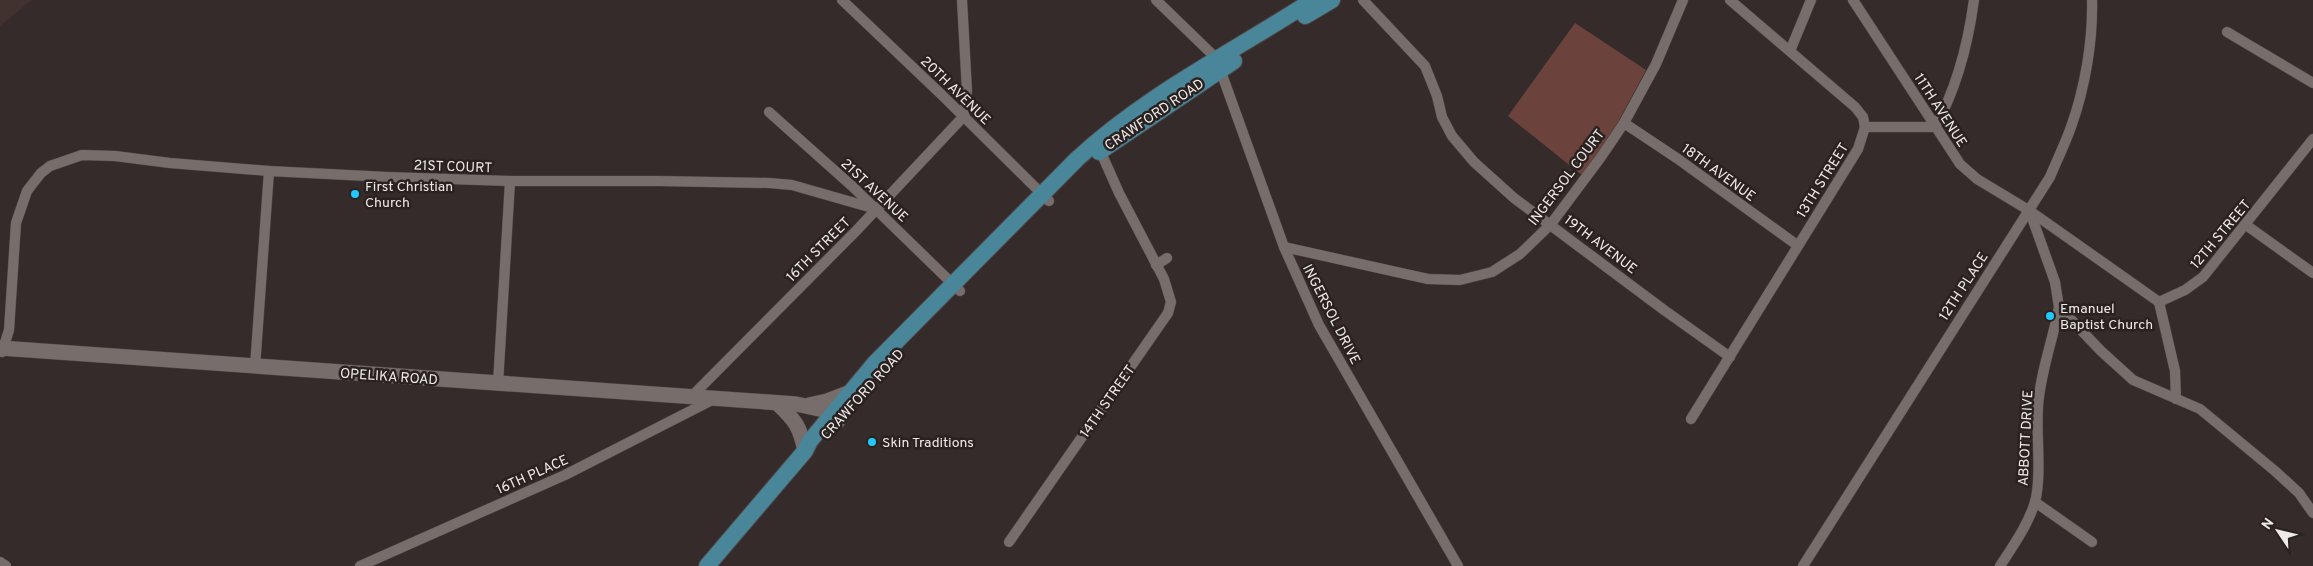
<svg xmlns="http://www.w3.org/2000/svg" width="2313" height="566" viewBox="0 0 2313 566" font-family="Overpass,sans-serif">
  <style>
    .built { fill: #41322f }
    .green { fill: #6b433c }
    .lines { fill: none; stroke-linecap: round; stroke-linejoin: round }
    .street-casing { stroke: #4e4745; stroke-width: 11 }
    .secondary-casing { stroke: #4e4745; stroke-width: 16 }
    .primary-casing { stroke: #4e4745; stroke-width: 18 }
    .street { stroke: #776d6b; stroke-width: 10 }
    .secondary { stroke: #776d6b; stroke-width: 15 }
    .primary { stroke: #49869a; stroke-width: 16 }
    .poi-dot { fill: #21c9fd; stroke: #2a2220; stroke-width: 2 }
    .labels { text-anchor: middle; stroke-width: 5; stroke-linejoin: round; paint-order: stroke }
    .street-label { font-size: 14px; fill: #efeae8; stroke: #2a2220 }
    .poi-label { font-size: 14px; fill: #efeae8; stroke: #2a2220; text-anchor: start }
  </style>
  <rect width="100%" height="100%" fill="#342b2a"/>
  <!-- built -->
  <path class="built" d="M0,0H32L0,26Z"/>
  <!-- green -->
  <path class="green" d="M1575,23L1646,70L1618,122L1583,176L1508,116Z"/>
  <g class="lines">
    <defs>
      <g id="street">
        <path d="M842,0L942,95L1049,201"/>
        <path d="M1156,0L1216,58L1284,247L1319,325L1458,566"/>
        <path d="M1363,0L1425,66L1437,96L1442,117L1452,136L1474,162L1514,198L1664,310L1730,357"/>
        <path d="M1853,0L1960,164L1977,179L2030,211L2159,302"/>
        <path d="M2227,32L2313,83"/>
        <path d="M1790,51L1811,0"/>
        <path d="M769,112L853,187L960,291"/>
        <path d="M1624,123L1678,159L1797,245"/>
        <path d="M1865,127H1935"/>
        <path d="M1935,127C1957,88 1968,44 1974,0"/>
        <path d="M2030,212L2055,282L2059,307L2101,351L2133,380L2200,409L2275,471L2299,493L2313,513"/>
        <path d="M2246,225L2313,273"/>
        <path d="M1284,247L1428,279L1460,280L1492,272L1520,254L1551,224L1601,157L1624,123L1656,64L1683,0"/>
        <path d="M1156,265L1167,258"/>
        <path d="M2159,302L2185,290L2203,277L2313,139"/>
        <path d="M2159,302L2175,371L2176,399"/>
        <path d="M2,352L9,330L16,223L27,191L41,173L50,166L82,155L115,156L170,163L269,171L387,177L510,181H659L769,183L792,185L876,209"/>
        <path d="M255,367L269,171"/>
        <path d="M498,384L510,181"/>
        <path d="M690,398L856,231L964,116L967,91L962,0"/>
        <path d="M1691,419L1858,149L1865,127L1863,117L1855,107L1730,0"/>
        <path d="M2035,502L2092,542"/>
        <path d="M1009,542L1168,313L1171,302L1164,279L1119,193L1099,148"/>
        <path d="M0,562L6,566"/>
        <path d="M360,566L565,475L712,400"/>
        <path d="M1803,566L2050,177C2057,160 2065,144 2071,127C2085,88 2093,41 2092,0"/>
        <path d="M2000,566C2013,546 2028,525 2035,502C2042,474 2036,437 2038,407C2040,373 2053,340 2059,307"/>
      </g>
      <g id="secondary">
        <path d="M0,348L796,404L824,410L838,421"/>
        <path d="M778,404C796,421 800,427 805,451"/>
        <path d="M809,405L827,401L848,393"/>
      </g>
      <g id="primary">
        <path d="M1305,16L1332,0"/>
        <path d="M1099,152L1234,61"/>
        <path d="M707,566L805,451L810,441L874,364L1077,159C1147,94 1233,52 1313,0"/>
      </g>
    </defs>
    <!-- street casing -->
    <use href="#street" class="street-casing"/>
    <!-- secondary casing -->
    <use href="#secondary" class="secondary-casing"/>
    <!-- primary casing -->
    <use href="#primary" class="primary-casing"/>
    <!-- street -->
    <use href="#street" class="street"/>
    <!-- secondary -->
    <use href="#secondary" class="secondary"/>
    <!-- primary -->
    <use href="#primary" class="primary"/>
  </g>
  <!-- markers -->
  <g class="poi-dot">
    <circle cx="355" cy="194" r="5"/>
    <circle cx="2050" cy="316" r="5"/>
    <circle cx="872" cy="442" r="5"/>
  </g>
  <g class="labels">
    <!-- street labels -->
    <g class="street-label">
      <text transform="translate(956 90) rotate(44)" y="5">20TH AVENUE</text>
      <text transform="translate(1941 110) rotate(57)" y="5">11TH AVENUE</text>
      <text transform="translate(1154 114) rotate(-34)" y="5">CRAWFORD ROAD</text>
      <text transform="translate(453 166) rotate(2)" y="5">21ST COURT</text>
      <text transform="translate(1719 172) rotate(36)" y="5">18TH AVENUE</text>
      <text transform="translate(1566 177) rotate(-53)" y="5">INGERSOL COURT</text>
      <text transform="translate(1822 180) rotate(-58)" y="5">13TH STREET</text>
      <text transform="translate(875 190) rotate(43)" y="5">21ST AVENUE</text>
      <text transform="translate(2220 234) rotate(-50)" y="5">12TH STREET</text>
      <text transform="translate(1601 244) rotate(37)" y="5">19TH AVENUE</text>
      <text transform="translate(818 249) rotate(-45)" y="5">16TH STREET</text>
      <text transform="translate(1963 286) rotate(-57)" y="5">12TH PLACE</text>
      <text transform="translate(1332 314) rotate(63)" y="5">INGERSOL DRIVE</text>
      <text transform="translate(389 376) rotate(4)" y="5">OPELIKA ROAD</text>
      <text transform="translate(862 394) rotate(-48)" y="5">CRAWFORD ROAD</text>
      <text transform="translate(1107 401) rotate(-55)" y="5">14TH STREET</text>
      <text transform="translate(2025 438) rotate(-87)" y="5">ABBOTT DRIVE</text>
      <text transform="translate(532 474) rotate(-24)" y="5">16TH PLACE</text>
    </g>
    <!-- poi labels -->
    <g class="poi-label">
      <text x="365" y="191">First Christian<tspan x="365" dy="16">Church</tspan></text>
      <text x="2060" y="313">Emanuel<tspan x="2060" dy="16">Baptist Church</tspan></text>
      <text x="882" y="447">Skin Traditions</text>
    </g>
  </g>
  <!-- north arrow -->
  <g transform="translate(2278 531) rotate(305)" stroke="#2a2220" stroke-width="4" paint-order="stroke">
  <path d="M0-4L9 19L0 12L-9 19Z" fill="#efeae8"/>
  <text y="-8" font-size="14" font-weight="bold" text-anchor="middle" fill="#efeae8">N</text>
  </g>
</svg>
